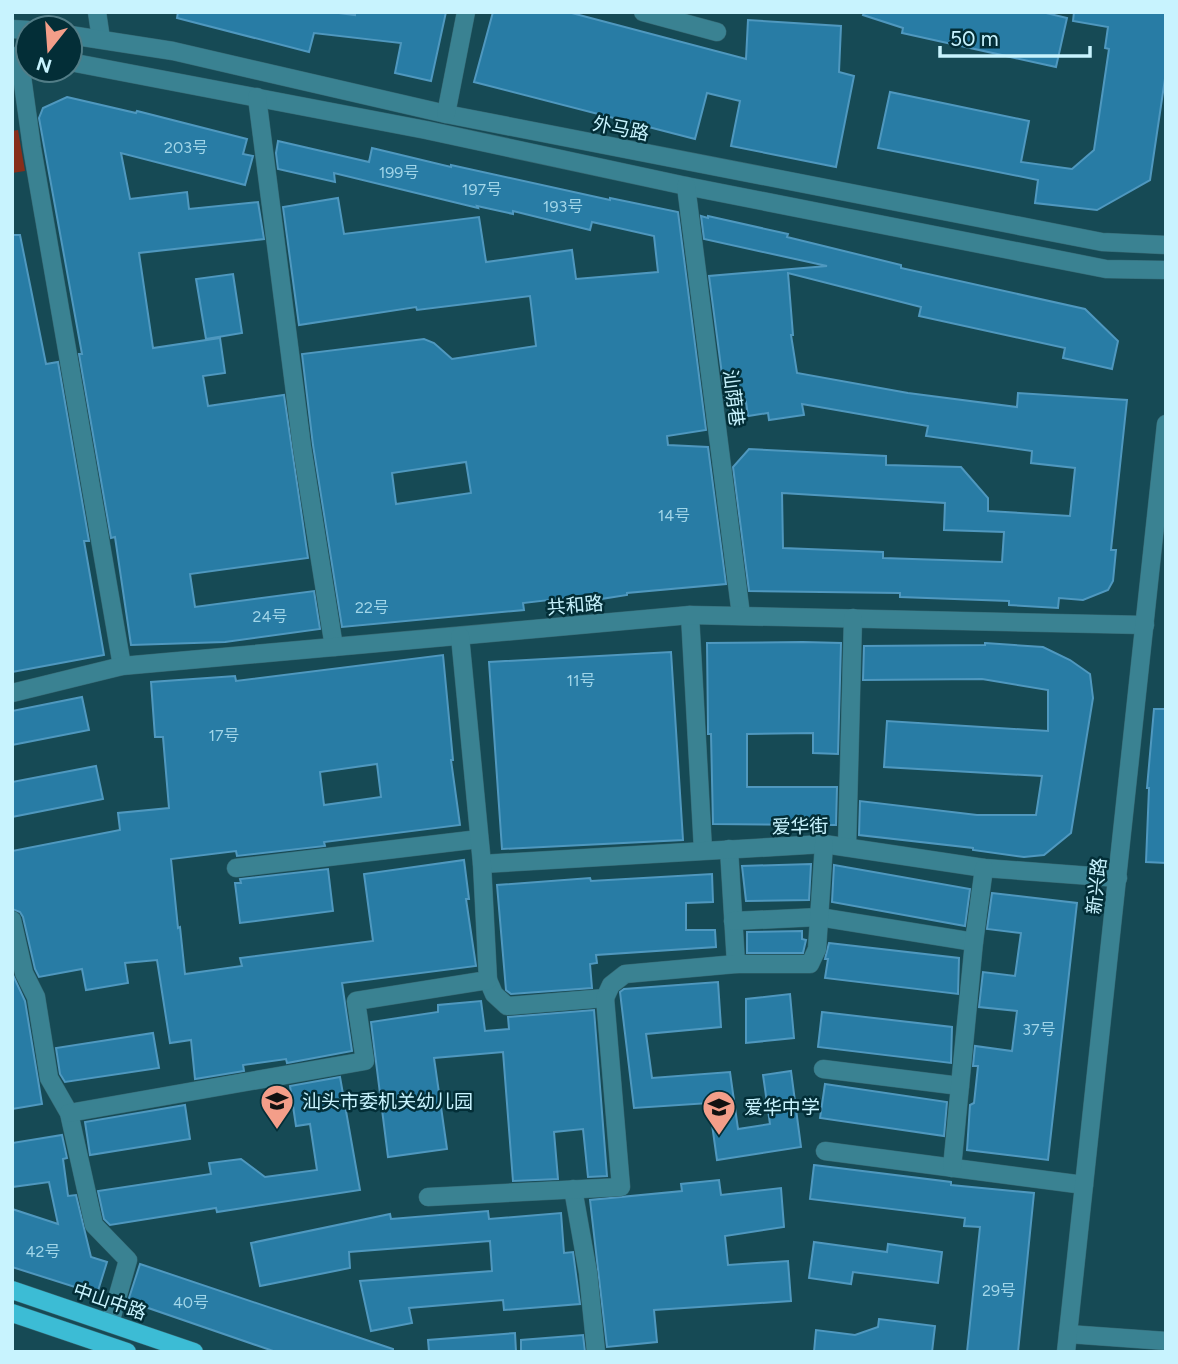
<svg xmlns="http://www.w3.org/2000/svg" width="1178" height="1364" viewBox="0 0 1178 1364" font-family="Figtree,'Noto Sans SC',sans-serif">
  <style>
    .green { fill: #872e1a }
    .building { fill: #287ca5; stroke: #4f98bf; stroke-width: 2; fill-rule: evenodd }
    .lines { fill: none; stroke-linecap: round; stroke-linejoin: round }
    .minor-casing { stroke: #366873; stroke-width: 19 }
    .major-casing { stroke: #366873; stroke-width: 19 }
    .minor { stroke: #3a8292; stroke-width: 18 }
    .major { stroke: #3cbcd5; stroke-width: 18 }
    .labels { text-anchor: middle; stroke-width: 5; stroke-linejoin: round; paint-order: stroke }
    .number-label { font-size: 16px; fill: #a0d5e8 }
    .street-label { font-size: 19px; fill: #c8f3fe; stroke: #032e37 }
    .poi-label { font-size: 19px; fill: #c8f3fe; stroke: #032e37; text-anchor: start }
  </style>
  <rect width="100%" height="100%" fill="#164a55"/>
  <!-- green -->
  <path class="green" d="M18,130L25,171L12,173V131Z"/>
  <!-- building -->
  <g class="building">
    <path d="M178,12H331L355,15V12H446L431,81L395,73L401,43L314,33L309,52L177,18Z"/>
    <path d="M493,12H568L746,59L748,20L841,26L839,72L854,76L836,167L731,146L740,101L707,93L695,139L474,82Z"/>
    <path d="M864,12H1042L1067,18L1056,67L902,33L903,28L863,15Z"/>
    <path d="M1074,12H1166V72L1150,180L1097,210L1035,203L1038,180L878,148L890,92L1029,121L1021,162L1072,169L1094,150L1109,49L1105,48L1108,27L1073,21Z"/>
    <path d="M67,97L136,113L137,111L247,139L243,154L253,156L245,185L121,153L130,199L187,192L189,209L258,202L264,239L139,253L153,348L220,338L225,373L203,376L208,406L284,395L308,558L190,574L195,607L314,591L320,629L225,642L131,645L115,537L111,538L79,354H82L39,118L43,108Z"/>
    <path d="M278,141L369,162L372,148L451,167V165L610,200V198L678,212L706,430L667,436L668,445L708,447L726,584L627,593V595L601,599L600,594L523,603L524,610L342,627L313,445L302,354L424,339L434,343L452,359L536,346L530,296L417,310L416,307L299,325L283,207L338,198L344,234L479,217L486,262L572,250L576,279L658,272L654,236L592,222L590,230L513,211V214L477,206L478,208L334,173L335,182L278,169L276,153ZM466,462L471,493L396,504L392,473Z"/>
    <path d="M701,216L708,218V216L788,234L787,237L901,265V268L1085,309L1118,341L1112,369L1063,358L1065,348L919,316L921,307L788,273L793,335H791L797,373L908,393L1017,407L1018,393L1127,400L1111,550H1116L1113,581L1108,590L1083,600L1059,598L1058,608L1009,605V601L900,597V593L749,591L733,467L749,449L886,456V465L961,467L988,498V511L1070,516L1075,468L1031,463L1032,451L926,436L928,426L802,404L804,415L769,420L768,413L748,416L746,402L726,405L709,276L827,266L704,239ZM782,493L945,503L944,530L1004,532L1002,562L883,558V552L783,548Z"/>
    <path d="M12,235H20L46,364L58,362L89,541H84L104,655L12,672Z"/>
    <path d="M233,274L242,333L206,339L196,279Z"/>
    <path d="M803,642L841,643L838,754L813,753V733L747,734V787H837L836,825L713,824L711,734H708V726L707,643Z"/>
    <path d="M985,643L1043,647L1070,660L1090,674L1093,698L1071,833L1044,855L1024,857L973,850V848L859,835L860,801L977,815H1036L1042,776L884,767L887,721L1048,731V690L982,679L863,680L864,646L985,645Z"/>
    <path d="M671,652L683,840L502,849L489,662Z"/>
    <path d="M443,655L453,760H451L460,825L324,842L325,846L237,856L236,851L171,859L178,928L180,927L185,974L242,966L240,958L373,941L364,874L464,860L469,899H466L476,966L342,983L352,1051L287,1063L286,1059L243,1065L244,1071L195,1079L191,1040L170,1043L157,960L125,963L128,983L86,990L82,969L39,977L35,969L23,917L20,912L12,909V851L120,830L118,813L169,808L163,737H155L151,682L235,676L236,681ZM377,764L381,797L324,805L320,772Z"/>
    <path d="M82,697L89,730L12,745V711Z"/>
    <path d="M1154,709H1166V863L1146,862L1149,788H1147Z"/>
    <path d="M96,766L103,799L12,817V782Z"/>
    <path d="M811,864L809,900L746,901L742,866Z"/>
    <path d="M834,865L970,889L965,926L832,902Z"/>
    <path d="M328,869L333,911L240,923L235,883H241L240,879Z"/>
    <path d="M712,874L713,902L686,903V930H715L716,947L596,955L597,963L590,964L592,988L511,994L506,990L497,885L590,878L591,881Z"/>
    <path d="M992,893L1077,903L1048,1160L967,1150L970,1105L974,1103L978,1066H973L975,1046L1012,1051L1017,1011L979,1007L983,972L1015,976L1021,933L987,929Z"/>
    <path d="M802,931V939L806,940L803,953H747V932Z"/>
    <path d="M829,943L959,958L958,994L825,978L828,959H825Z"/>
    <path d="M12,973L25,1001L42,1104L12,1109Z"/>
    <path d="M718,982L721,1027L646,1034L652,1078L730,1072L738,1129L770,1124L763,1075L791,1071L801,1147L717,1160L709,1103L634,1108L620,992L624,989Z"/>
    <path d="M790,994L794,1038L746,1043V999Z"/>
    <path d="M481,1001L485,1031L509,1029L508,1017L594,1010L607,1176L588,1177L583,1129L554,1132L558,1179L513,1181L503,1052L434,1058L447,1149L388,1157L371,1022L438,1012V1005Z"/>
    <path d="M822,1012L952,1027L951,1063L818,1047Z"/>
    <path d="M153,1033L159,1068L65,1082L60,1074L56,1048Z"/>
    <path d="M340,1077L360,1190L217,1212L216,1208L110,1225L104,1219L98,1191L211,1174L209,1163L241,1159L265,1177L317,1170L310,1124L296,1126L290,1086Z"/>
    <path d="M825,1084L947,1102L944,1136L820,1118Z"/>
    <path d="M185,1105L190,1139L90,1155L85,1122Z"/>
    <path d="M62,1135L67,1158L63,1159L68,1196L76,1195L91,1257L107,1262L97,1294L12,1267V1209L58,1224L49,1182L12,1187V1143Z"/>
    <path d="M814,1165L951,1182V1185L1034,1193L1018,1352H967L980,1227L964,1226L965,1218L810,1199Z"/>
    <path d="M719,1180L721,1195L781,1188L784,1227L725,1236L728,1265L788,1261L791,1301L654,1310L657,1342L607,1347L590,1200L682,1191L681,1184Z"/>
    <path d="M488,1211L489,1219L561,1213L564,1253L573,1252L580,1304L504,1310L503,1300L409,1308L412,1323L371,1331L360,1281L492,1271L490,1241L349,1252L350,1268L260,1286L251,1243L390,1214L391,1219Z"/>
    <path d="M814,1242L887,1252L888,1244L942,1252L938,1283L853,1272L851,1284L809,1278Z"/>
    <path d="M140,1264L393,1349V1352H276L128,1301Z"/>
    <path d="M879,1319L935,1326L932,1352H814L816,1330L855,1335L878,1327Z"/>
    <path d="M515,1333L516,1352H429L428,1340Z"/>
    <path d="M583,1335L585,1352H521V1340Z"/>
  </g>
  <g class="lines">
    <defs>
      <g id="minor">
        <path d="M97,12L101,39"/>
        <path d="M643,12L717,32"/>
        <path d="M12,29L28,30"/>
        <path d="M70,35L173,51L446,114L1102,242L1166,245"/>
        <path d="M19,55L32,148L122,666"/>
        <path d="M70,62L426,130L686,186L1106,269L1166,270"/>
        <path d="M257,97L302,447L334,647"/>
        <path d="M446,114L466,12"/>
        <path d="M686,186L741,615"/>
        <path d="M690,615L703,850"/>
        <path d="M12,693L122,666L690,615L1145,625"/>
        <path d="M847,847L853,618"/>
        <path d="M729,849L736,964"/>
        <path d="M482,864L824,844L984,868L1118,878"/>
        <path d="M236,868L479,839"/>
        <path d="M12,920L24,973L36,997L49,1078L69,1113L94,1225L128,1260L110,1323"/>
        <path d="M733,921L819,917L974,942"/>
        <path d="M488,980L494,994L507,1006L605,998L611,985L625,974L736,964H810L817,949L824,844"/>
        <path d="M823,1069L960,1086"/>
        <path d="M69,1113L365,1061L356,1001L488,980L482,864L460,636"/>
        <path d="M825,1151L1084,1185"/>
        <path d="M952,1168L974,942L984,868"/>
        <path d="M573,1189L588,1273L596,1352"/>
        <path d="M428,1197L621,1187L605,998"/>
        <path d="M1068,1334L1166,1341"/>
        <path d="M1066,1352L1166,424"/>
      </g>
      <g id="major">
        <path d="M12,1290L194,1352"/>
        <path d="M12,1313L127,1352"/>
      </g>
    </defs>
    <!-- minor casing -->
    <use href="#minor" class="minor-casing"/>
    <!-- major casing -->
    <use href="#major" class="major-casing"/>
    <!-- minor -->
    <use href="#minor" class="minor"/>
    <!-- major -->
    <use href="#major" class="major"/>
  </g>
  <!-- icons -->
  <defs>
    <symbol id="school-pin" viewBox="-11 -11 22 30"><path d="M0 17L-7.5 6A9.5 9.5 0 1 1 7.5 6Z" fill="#f49e89" stroke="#032e37"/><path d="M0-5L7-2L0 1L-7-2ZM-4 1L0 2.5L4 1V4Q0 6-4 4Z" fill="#111"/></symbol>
  </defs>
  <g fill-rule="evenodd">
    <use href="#school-pin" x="258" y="1082" width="38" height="52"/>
    <use href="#school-pin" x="700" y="1088" width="38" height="52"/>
  </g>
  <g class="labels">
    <!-- number labels -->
    <g class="number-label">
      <text x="186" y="153">203号</text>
      <text x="399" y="178">199号</text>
      <text x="482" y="195">197号</text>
      <text x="563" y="212">193号</text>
      <text x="674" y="521">14号</text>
      <text x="372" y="613">22号</text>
      <text x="270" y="622">24号</text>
      <text x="581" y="686">11号</text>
      <text x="224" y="741">17号</text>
      <text x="1039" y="1035">37号</text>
      <text x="43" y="1257">42号</text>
      <text x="999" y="1296">29号</text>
      <text x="191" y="1308">40号</text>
    </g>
    <!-- street labels -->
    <g class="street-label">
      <text transform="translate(621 128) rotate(11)" y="7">外马路</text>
      <text transform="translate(734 398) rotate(83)" y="7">汕荫巷</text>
      <text transform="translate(575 605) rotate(-5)" y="7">共和路</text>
      <text transform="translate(800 826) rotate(-1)" y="7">爱华街</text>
      <text transform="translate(1096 886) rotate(-84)" y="7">新兴路</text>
      <text transform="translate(110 1301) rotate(19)" y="7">中山中路</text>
    </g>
    <!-- poi labels -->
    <g class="poi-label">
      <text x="302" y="1108">汕头市委机关幼儿园</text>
      <text x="744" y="1114">爱华中学</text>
    </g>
  </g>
  <!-- border -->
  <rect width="1178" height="1364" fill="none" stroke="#c8f3fe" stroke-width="28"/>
  <!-- north arrow -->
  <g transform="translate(49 49) rotate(197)"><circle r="33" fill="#032e37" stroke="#527d87" stroke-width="2"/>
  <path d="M0-5L12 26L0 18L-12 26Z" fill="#f49e89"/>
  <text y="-10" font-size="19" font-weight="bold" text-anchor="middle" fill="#c8f3fe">N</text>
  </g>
  <!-- scale -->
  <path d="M940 46v10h150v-10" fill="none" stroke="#c8f3fe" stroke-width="3.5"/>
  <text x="950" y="46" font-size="21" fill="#c8f3fe" stroke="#032e37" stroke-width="5" paint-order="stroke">50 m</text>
</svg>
